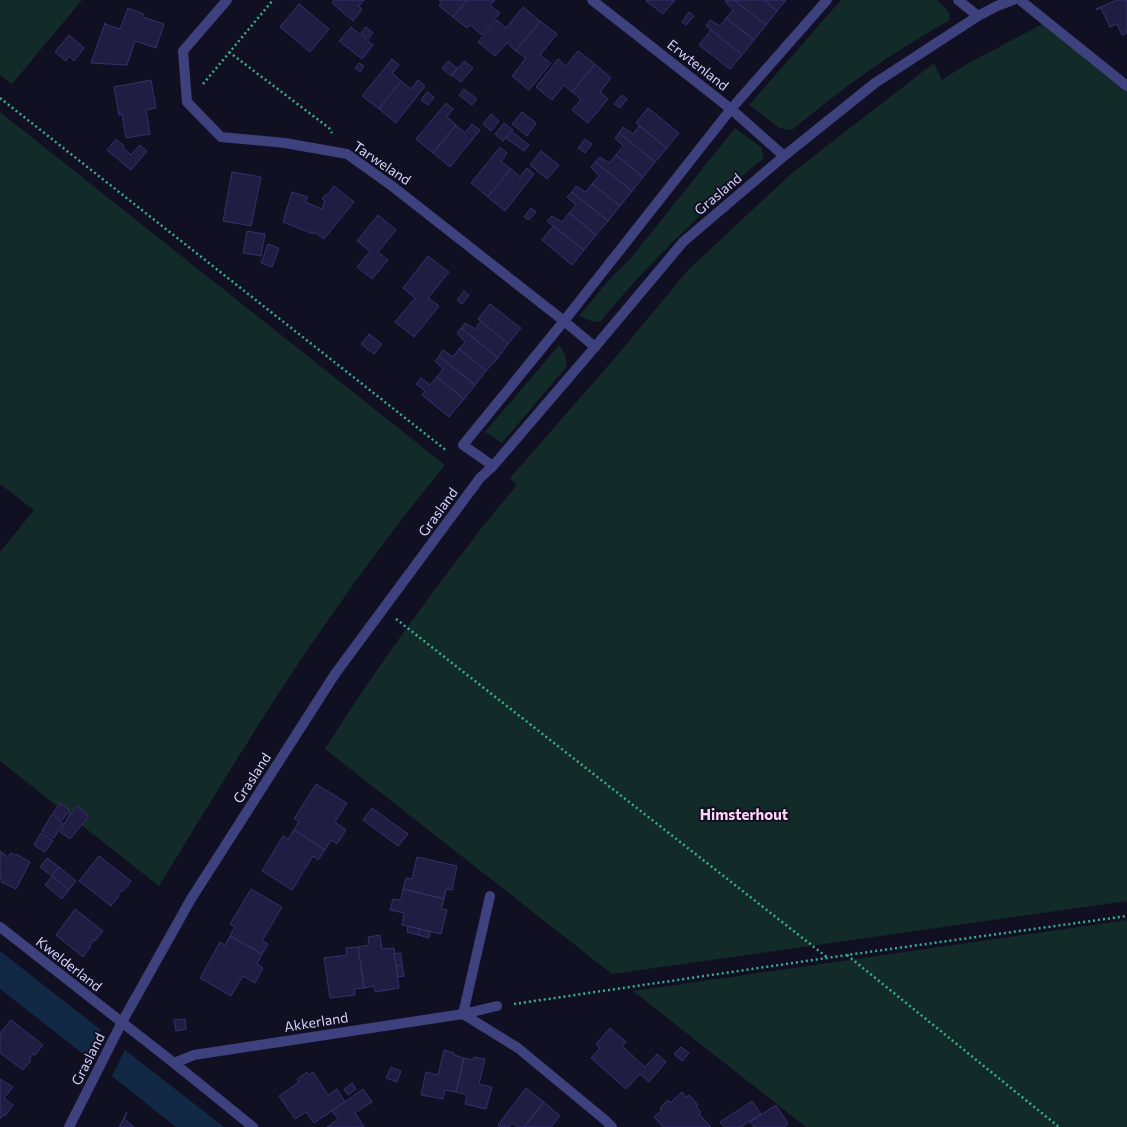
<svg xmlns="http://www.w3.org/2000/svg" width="1127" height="1127" viewBox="0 0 1127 1127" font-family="Commissioner,sans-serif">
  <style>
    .green { fill: #132b28 }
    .water { fill: #112944 }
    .building { fill: #211d42; stroke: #36306c }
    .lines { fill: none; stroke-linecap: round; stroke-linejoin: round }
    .path { stroke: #37ad9a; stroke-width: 2.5; stroke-dasharray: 2 3; stroke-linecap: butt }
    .minor { stroke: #3d417e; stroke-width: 10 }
    .labels { text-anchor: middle; stroke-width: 4; stroke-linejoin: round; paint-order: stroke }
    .street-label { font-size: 14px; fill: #d4d3fc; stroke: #110f22 }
    .neighbourhood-label { font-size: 15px; font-weight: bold; fill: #fcd5f2; stroke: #110f22 }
  </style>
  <rect width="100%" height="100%" fill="#110f22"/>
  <!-- green -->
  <g class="green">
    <path d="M0,0H82L12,84L0,75Z"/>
    <path d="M841,0H937C945,7 949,10 950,20C894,51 841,89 792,130L779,128L749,105Z"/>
    <path d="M1046,22L1127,85V901L612,974L325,749C369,679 417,612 468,546C483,525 501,505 517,485L510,478L620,352L688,270L793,172L934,63L942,80L967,64Z"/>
    <path d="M0,112L445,465C392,530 342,598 296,667C248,739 204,813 159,886L0,761V552L34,510L0,484Z"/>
    <path d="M735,128L761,147L764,158C745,173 727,190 709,207C671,243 633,281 600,322L591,321L579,316L607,282L631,258Z"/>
    <path d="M559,345C564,352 566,357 567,366L502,443L485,432Z"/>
    <path d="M1127,920V1127H806L633,991Z"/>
  </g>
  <!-- water -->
  <g class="water">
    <path d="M0,951L101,1030L87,1057L0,989Z"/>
    <path d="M125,1050L224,1127H176L112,1076Z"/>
  </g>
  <!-- building -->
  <g class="building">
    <path d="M334,0H364L359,6L362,9L353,21L332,3Z"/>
    <path d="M439,0H467L453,17L439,6L442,2Z"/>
    <path d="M467,0H495L490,5L500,13L482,35L470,25L467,28L453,17Z"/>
    <path d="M647,0H675L663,14L646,1Z"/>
    <path d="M726,0H734L766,25L754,40L726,18L733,10L725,1Z"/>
    <path d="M734,0H764L777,11L766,25Z"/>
    <path d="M764,0H786L777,11Z"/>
    <path d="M1117,0H1127V33L1122,35L1117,24L1110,27L1101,8L1097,10L1096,9Z"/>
    <path d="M299,4L329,29L310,52L280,27Z"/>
    <path d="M523,7L540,21L516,51L507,43L495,56L478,42L497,20L506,28Z"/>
    <path d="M128,8L144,14L143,17L164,24L156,48L135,41L127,65L91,63L105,23H106L105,24L120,29Z"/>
    <path d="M689,12L694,16L686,25L682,22Z"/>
    <path d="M726,18L754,40L742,55L706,26L710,20L720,26Z"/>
    <path d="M540,21L557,34L540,55L551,63L529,90L512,76L526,58L516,51Z"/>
    <path d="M351,27L373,45L362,59L339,41Z"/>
    <path d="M366,27L373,33L368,39L361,33Z"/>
    <path d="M711,30L742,55L730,69L699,45Z"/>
    <path d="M69,35L84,48L74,61L69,56L66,61L55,52Z"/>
    <path d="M578,51L595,64L572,92L564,85L552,100L536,87L558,59L566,66Z"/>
    <path d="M392,59L399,65L392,73L401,81L379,109L362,96Z"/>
    <path d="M448,61L457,68L451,76L442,68Z"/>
    <path d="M464,61L473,68L461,82L452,75Z"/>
    <path d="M359,63L364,66L360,72L355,68Z"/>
    <path d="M595,64L611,78L600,92L608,99L588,123L572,110L581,99L572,92Z"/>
    <path d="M151,80L156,108L146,110L150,134L126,138L122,114L119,115L114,87Z"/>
    <path d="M418,80L425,86L396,123L379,109L401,81L411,89Z"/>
    <path d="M464,89L477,99L472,105L459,95Z"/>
    <path d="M427,92L434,97L428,105L421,100Z"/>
    <path d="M622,95L627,99L620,108L614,104Z"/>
    <path d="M446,103L453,109L447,117L456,125L433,153L416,139Z"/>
    <path d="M648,108L679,133L667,148L636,123Z"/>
    <path d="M522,112L536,123L527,136L512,124Z"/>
    <path d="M491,114L499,121L491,131L483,124Z"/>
    <path d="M504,123L513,130L503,141L495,134Z"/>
    <path d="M472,124L480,130L450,167L433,153L456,125L465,133Z"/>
    <path d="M639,126L667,148L655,162L619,133L623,127L633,134Z"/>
    <path d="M511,131L529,145L524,151L506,138Z"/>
    <path d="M619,133L655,162L643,177L616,155L623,146L615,138Z"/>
    <path d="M116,139L124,146L123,148L131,155L140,145L147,151L131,170L107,150Z"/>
    <path d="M585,139L592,144L585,153L578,148Z"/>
    <path d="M500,147L507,153L501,161L511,169L488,197L471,183Z"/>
    <path d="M541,151L559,165L547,179L530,165Z"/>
    <path d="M616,155L643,177L632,191L595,162L600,157L609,163Z"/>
    <path d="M595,162L632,191L620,206L592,184L599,176L591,167Z"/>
    <path d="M527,168L534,174L505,211L488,197L511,169L520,177Z"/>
    <path d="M232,172L261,177L251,226L223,221Z"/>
    <path d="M592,184L620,206L608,221L572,192L576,186L586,192Z"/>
    <path d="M334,186L354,202L324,239L314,232L313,234L283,222L292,192L308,197L305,202L322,209L325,201L322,199L325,195L326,196Z"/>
    <path d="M572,192L608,221L596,235L569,213L576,205L567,197Z"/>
    <path d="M531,208L536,212L529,220L524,217Z"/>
    <path d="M569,213L596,235L584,250L547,221L552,216L562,222Z"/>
    <path d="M378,215L396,230L378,252L388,260L372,279L357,267L370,251L357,241Z"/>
    <path d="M553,226L584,250L572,265L542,240Z"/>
    <path d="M247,231L265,234L261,256L243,253Z"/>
    <path d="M268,244L279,248L272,267L261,263Z"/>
    <path d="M428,256L449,272L428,298L439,306L414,337L395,322L415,298L403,288Z"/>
    <path d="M464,291L469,295L462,304L457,300Z"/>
    <path d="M490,304L521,328L508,344L478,319Z"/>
    <path d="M481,321L508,344L498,358L461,328L465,323L475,329Z"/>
    <path d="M461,328L498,358L486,371L459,349L465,342L457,333Z"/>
    <path d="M369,334L382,344L374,354L361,344Z"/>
    <path d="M459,349L486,371L475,385L439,356L443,350L453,357Z"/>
    <path d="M439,356L475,385L464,399L437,377L443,369L435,361Z"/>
    <path d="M437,377L464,399L449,417L422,395L425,391L416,384L421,378L430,385Z"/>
    <path d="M316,784L347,803L335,822L346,830L337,844L331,840L325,850L294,830L299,821L294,819Z"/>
    <path d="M60,803L70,810L62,820L53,813Z"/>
    <path d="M77,806L89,816L70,839L60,832L68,817Z"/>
    <path d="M372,808L408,834L398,846L363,820Z"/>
    <path d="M52,814L63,823L54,838L42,831Z"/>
    <path d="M294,830L325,850L318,860L313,856L292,890L262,871L283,836L288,839Z"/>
    <path d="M41,833L53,840L45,852L34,845Z"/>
    <path d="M0,851L8,857L11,853L15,855L16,854L30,862L16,889L1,882L2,880L0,879Z"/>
    <path d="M99,856L131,881L123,891L122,890L118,895L119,896L111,906L79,881Z"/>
    <path d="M417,857L457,866L452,890L446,889L444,899L403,889L406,878L412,879Z"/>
    <path d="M47,858L59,867L52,876L40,867Z"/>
    <path d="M59,867L76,881L69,890L52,876Z"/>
    <path d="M52,876L69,890L62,899L45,885Z"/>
    <path d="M251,889L282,907L262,941L268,944L262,954L230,936L235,927L230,924Z"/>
    <path d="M403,889L444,899L441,909L447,910L441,934L402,925L404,913L390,910L393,899L401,900Z"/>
    <path d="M75,909L103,931L95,941L94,940L90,945L91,946L83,957L56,935Z"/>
    <path d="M408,926L419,929L418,935L407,932Z"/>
    <path d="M419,929L430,932L429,938L418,935Z"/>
    <path d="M380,935L382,949L394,948L399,988L375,992L374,986L364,988L358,947L369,945L368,937Z"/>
    <path d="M230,936L262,954L257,964L263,968L255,983L243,976L231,996L200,978L220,942L225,945Z"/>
    <path d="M358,947L364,988L354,989L355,995L330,998L324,958L347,955L346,948Z"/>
    <path d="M401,953L402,965L396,966L394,954Z"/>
    <path d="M402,965L404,976L398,977L396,966Z"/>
    <path d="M185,1019L186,1029L176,1031L174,1020Z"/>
    <path d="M11,1020L43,1045L35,1055L33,1054L29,1059L31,1060L23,1070L0,1053V1033Z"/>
    <path d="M610,1028L626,1042L622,1046L645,1067L657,1054L666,1062L649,1082L640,1074L626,1089L591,1058L600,1048L596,1044Z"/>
    <path d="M681,1047L689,1053L682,1061L674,1054Z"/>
    <path d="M444,1050L454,1053V1055L464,1058L456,1092L445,1090L443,1099L421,1095L426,1072L438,1075Z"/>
    <path d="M474,1057L485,1059L479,1084L492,1087L486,1109L465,1104L467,1095L456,1092L464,1058L473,1060Z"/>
    <path d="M391,1067L401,1071L397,1082L386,1078Z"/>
    <path d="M307,1072L309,1075L313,1072L328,1095L337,1089L345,1102L314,1123L306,1112L295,1119L279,1096L299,1082L297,1079Z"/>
    <path d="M0,1079L13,1087L4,1098L13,1105L5,1116L3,1115L0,1119Z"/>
    <path d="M352,1083L356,1089L348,1095L344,1089Z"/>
    <path d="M526,1088L544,1102L524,1127H517L512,1123L509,1127H500L498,1125Z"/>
    <path d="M363,1089L372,1102L355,1113L364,1127H327L338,1119L332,1111Z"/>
    <path d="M682,1092L686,1097L689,1095L698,1105L696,1107L701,1112L699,1114L711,1127H663L654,1117L662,1110L660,1108L668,1100L670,1103Z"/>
    <path d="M752,1101L761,1114L741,1127H724L720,1122Z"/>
    <path d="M544,1102L560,1116L551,1127H524Z"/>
    <path d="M776,1105L788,1124L784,1127H754L750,1122Z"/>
    <path d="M127,1112L124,1119L134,1127H119Z"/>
  </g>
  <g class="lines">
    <!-- path -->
    <g class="path">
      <path d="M229,52L329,128L332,133"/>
      <path d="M203,84L273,0"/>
      <path d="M0,98L447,451"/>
      <path d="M396,619L828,958"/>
      <path d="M847,955L1059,1127"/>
      <path d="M514,1004L847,955L1127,916"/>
    </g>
    <!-- minor -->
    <g class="minor">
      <path d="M227,0L183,51L187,102L221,137L285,143L347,154L392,186L564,321L595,347"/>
      <path d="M592,0L731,109L784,156"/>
      <path d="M958,0L978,16"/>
      <path d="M1020,0L1127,86"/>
      <path d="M493,466L463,445L564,321L731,109L827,0"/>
      <path d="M490,896L463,1014L497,1006"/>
      <path d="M0,927L174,1063L253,1127"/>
      <path d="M174,1063L194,1055L463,1014L518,1048L605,1120L612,1127"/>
      <path d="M69,1127L122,1022L191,899L335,674L480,478L493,466L595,347L683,242L784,156L875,83L978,16L997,6L1013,0"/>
    </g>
  </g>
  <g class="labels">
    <!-- street labels -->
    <g class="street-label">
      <text transform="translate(698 65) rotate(38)" y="5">Erwtenland</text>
      <text transform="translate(382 163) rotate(34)" y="5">Tarweland</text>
      <text transform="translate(718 194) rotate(-40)" y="5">Grasland</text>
      <text transform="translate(438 512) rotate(-54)" y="5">Grasland</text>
      <text transform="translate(252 778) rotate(-57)" y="5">Grasland</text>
      <text transform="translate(69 964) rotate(38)" y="5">Kwelderland</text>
      <text transform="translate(316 1022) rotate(-9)" y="5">Akkerland</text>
      <text transform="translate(88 1059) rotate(-63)" y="5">Grasland</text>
    </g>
    <!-- neighbourhood labels -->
    <g class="neighbourhood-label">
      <text x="744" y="820">Himsterhout</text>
    </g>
  </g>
</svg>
